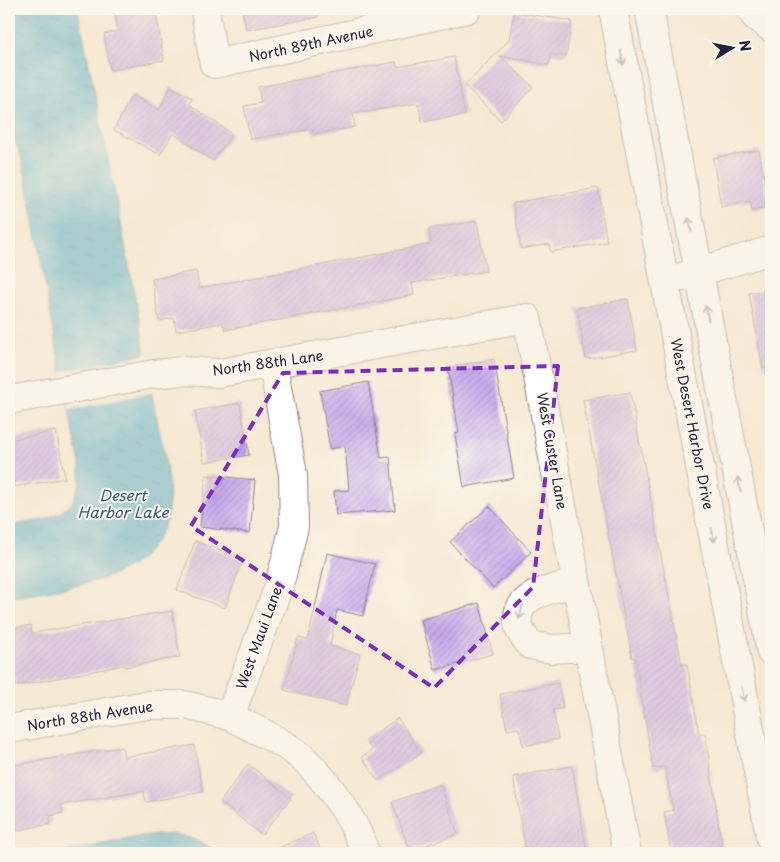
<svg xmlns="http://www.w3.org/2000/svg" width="780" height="862" viewBox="0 0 780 862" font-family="'Playpen Sans',sans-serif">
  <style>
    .water { fill: url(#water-ripples); stroke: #386884 }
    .pier { fill: #f6e9d3 }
    .building { fill: url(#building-hatch) }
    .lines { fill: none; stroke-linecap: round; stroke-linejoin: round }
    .minor-casing { stroke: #8c8687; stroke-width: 30 }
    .minor { stroke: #fff; stroke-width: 28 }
    .oneway { stroke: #9c9ca7 }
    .marked { fill: none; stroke: #7b2cbf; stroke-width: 4; stroke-dasharray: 10 6; stroke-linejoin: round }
    .labels { text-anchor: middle; stroke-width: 4; stroke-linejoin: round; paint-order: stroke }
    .street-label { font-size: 14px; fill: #22223b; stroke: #fbf7ec }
    .water-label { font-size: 15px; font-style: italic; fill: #345a75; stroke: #fbf7ec }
  </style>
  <defs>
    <pattern id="water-ripples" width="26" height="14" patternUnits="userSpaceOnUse" patternTransform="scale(1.25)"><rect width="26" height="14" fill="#4faecd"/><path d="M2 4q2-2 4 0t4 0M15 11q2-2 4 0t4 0" fill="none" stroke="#418da8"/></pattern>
    <pattern id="building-hatch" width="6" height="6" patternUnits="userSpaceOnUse" patternTransform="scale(1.25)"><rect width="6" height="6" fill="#c3a4ee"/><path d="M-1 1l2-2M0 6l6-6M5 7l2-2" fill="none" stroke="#9e85c2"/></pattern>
  </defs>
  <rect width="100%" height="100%" fill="#fbf7ec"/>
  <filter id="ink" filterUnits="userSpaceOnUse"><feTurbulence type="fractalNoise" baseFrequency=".02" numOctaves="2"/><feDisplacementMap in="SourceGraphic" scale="10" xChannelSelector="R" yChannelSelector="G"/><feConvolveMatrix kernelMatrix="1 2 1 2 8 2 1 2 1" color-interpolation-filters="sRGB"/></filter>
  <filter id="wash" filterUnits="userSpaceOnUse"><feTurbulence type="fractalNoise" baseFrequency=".0096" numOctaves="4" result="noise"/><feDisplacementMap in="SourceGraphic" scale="20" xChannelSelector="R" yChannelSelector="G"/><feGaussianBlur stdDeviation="1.12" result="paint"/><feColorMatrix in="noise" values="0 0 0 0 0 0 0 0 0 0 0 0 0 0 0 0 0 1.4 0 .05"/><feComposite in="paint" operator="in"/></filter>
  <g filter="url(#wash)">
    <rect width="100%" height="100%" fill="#f6e9d3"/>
    <!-- water -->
    <g class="water">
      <path d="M9,9H78C102,133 130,258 150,383C156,422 170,463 169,502C169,520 160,537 149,550C120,586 52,589 9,597V526L46,519L61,512L72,503L80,483V464L61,372L27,183L20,153L9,129Z"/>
      <path d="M169,834C187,835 204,842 218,853H55L144,836Z"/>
    </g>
    <!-- pier -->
    <path class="pier" d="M148,354L154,392L69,410L61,372Z"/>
    <g id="blocks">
      <!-- building -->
      <g class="building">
        <path d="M114,9H155L164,60L110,70L104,34L118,31Z"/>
        <path d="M242,9H317L318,17L246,30Z"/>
        <path d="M514,12L572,21L566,56L551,54L549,65L500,56L533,87L501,121L465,86L509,40Z"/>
        <path d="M454,57L465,115L422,122L418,103L353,114L355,127L313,134L312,129L250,139L244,106L261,103L258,87L396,62L397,67Z"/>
        <path d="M171,87L192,98L189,104L232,134L213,161L173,133L160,155L114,130L132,95L159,110Z"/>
        <path d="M759,150L769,207L752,211L750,201L721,207L713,158Z"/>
        <path d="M598,188L607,242L551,252L549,244L521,249L513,203Z"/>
        <path d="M477,221L486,271L412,283L414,295L225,330L223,323L176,331L174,318L159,321L152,279L196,271L199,288L280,273L431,244L429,229Z"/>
        <path d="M771,289V368H763L749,293Z"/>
        <path d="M628,299L637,350L586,359L577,308Z"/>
        <path d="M494,359L514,478L464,487L455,434L459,433L448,368Z"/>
        <path d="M368,382L381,458L390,457L395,510L336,515L334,491L349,490L345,446L330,449L320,391Z"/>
        <path d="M630,392L682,665L687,664L699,734H705L723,853H671L664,812L673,810L665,767L653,769L635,657L632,658L583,400Z"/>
        <path d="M240,403L249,455L204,462L195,411Z"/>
        <path d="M56,431L65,478L14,487L9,456V440Z"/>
        <path d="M206,475L255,480L250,533L200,527Z"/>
        <path d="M489,506L531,552L493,588L450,542Z"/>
        <path d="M195,541L243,559L225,608L177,590Z"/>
        <path d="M327,553L375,564L363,616L337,610L330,646L360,654L346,706L284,690L298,638L308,640Z"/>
        <path d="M479,603L493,654L435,670L421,620Z"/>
        <path d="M172,611L180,657L125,667L124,665L16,686L14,675L9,676V629L31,625L32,633Z"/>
        <path d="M558,683L563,708L553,710L558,739L523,746L519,728L507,730L500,694Z"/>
        <path d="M398,718L421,753L378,781L362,757L372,750L365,740Z"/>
        <path d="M194,745L203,792L146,802L144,791L61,805L63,813L50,816L51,824L13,831L9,808V766L122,747L124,757Z"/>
        <path d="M248,764L291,798L262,835L220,802Z"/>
        <path d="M572,766L587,853H526L513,777Z"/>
        <path d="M440,784L458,834L410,851L392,802Z"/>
        <path d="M313,833L322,853H267Z"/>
      </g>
    </g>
  </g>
  <g filter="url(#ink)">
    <use href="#blocks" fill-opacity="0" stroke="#8c8687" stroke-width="1"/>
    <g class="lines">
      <defs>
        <g id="minor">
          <path d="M205,9L214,64L467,9"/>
          <path d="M613,9L771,840"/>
          <path d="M649,9L771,652"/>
          <path d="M751,9L755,16L771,28"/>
          <path d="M682,277L771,250"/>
          <path d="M273,365L293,475L294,527L279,586L230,716C251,728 276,738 295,752C321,771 357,822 365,853"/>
          <path d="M9,400L154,374L183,371L219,373L527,318L627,853"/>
          <path d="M576,584C552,588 510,595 519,628C521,634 527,640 530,645L552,649L587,647"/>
          <path d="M9,729L147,705H185L230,716"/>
        </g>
      </defs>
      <!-- minor casing -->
      <use href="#minor" class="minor-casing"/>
      <!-- minor -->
      <use href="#minor" class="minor"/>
    </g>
    <!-- one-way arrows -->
    <defs><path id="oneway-shaft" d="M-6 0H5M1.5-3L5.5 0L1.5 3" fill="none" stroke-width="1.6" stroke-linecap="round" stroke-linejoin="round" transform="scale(1.25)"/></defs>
    <g class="oneway">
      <use href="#oneway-shaft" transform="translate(622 58) rotate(79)"/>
      <use href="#oneway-shaft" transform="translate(690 225) rotate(-101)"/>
      <use href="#oneway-shaft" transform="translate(707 313) rotate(-101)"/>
      <use href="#oneway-shaft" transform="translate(739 484) rotate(-101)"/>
      <use href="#oneway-shaft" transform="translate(713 535) rotate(79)"/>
      <use href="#oneway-shaft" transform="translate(521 612) rotate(106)"/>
      <use href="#oneway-shaft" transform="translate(743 694) rotate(79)"/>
    </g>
  </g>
  <!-- marked area -->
  <path d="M0 0H780V862H0ZM558,366L533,587L434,688L191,526L283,373Z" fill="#f6e9d3" fill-opacity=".55" fill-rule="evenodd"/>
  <path class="marked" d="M558,366L533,587L434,688L191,526L283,373Z"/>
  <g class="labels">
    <!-- street labels -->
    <g class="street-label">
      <text transform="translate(311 44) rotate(-12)" y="5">North 89th Avenue</text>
      <text transform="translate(268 363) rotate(-8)" y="5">North 88th Lane</text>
      <text transform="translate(692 424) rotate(79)" y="5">West Desert Harbor Drive</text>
      <text transform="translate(552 451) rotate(80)" y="5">West Custer Lane</text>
      <text transform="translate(259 638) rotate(-70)" y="5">West Maui Lane</text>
      <text transform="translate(90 716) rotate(-9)" y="5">North 88th Avenue</text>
    </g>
    <!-- water labels -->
    <g class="water-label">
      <text x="123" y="501">Desert<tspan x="123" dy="17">Harbor Lake</tspan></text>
    </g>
  </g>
  <!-- margin -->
  <rect width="780" height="862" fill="none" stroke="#fbf7ec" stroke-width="30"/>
  <!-- north arrow -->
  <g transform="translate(732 48) rotate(80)" stroke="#fbf7ec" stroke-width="4" paint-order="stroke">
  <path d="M0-4L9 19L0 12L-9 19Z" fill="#22223b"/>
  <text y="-8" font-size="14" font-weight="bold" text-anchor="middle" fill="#22223b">N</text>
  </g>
</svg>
